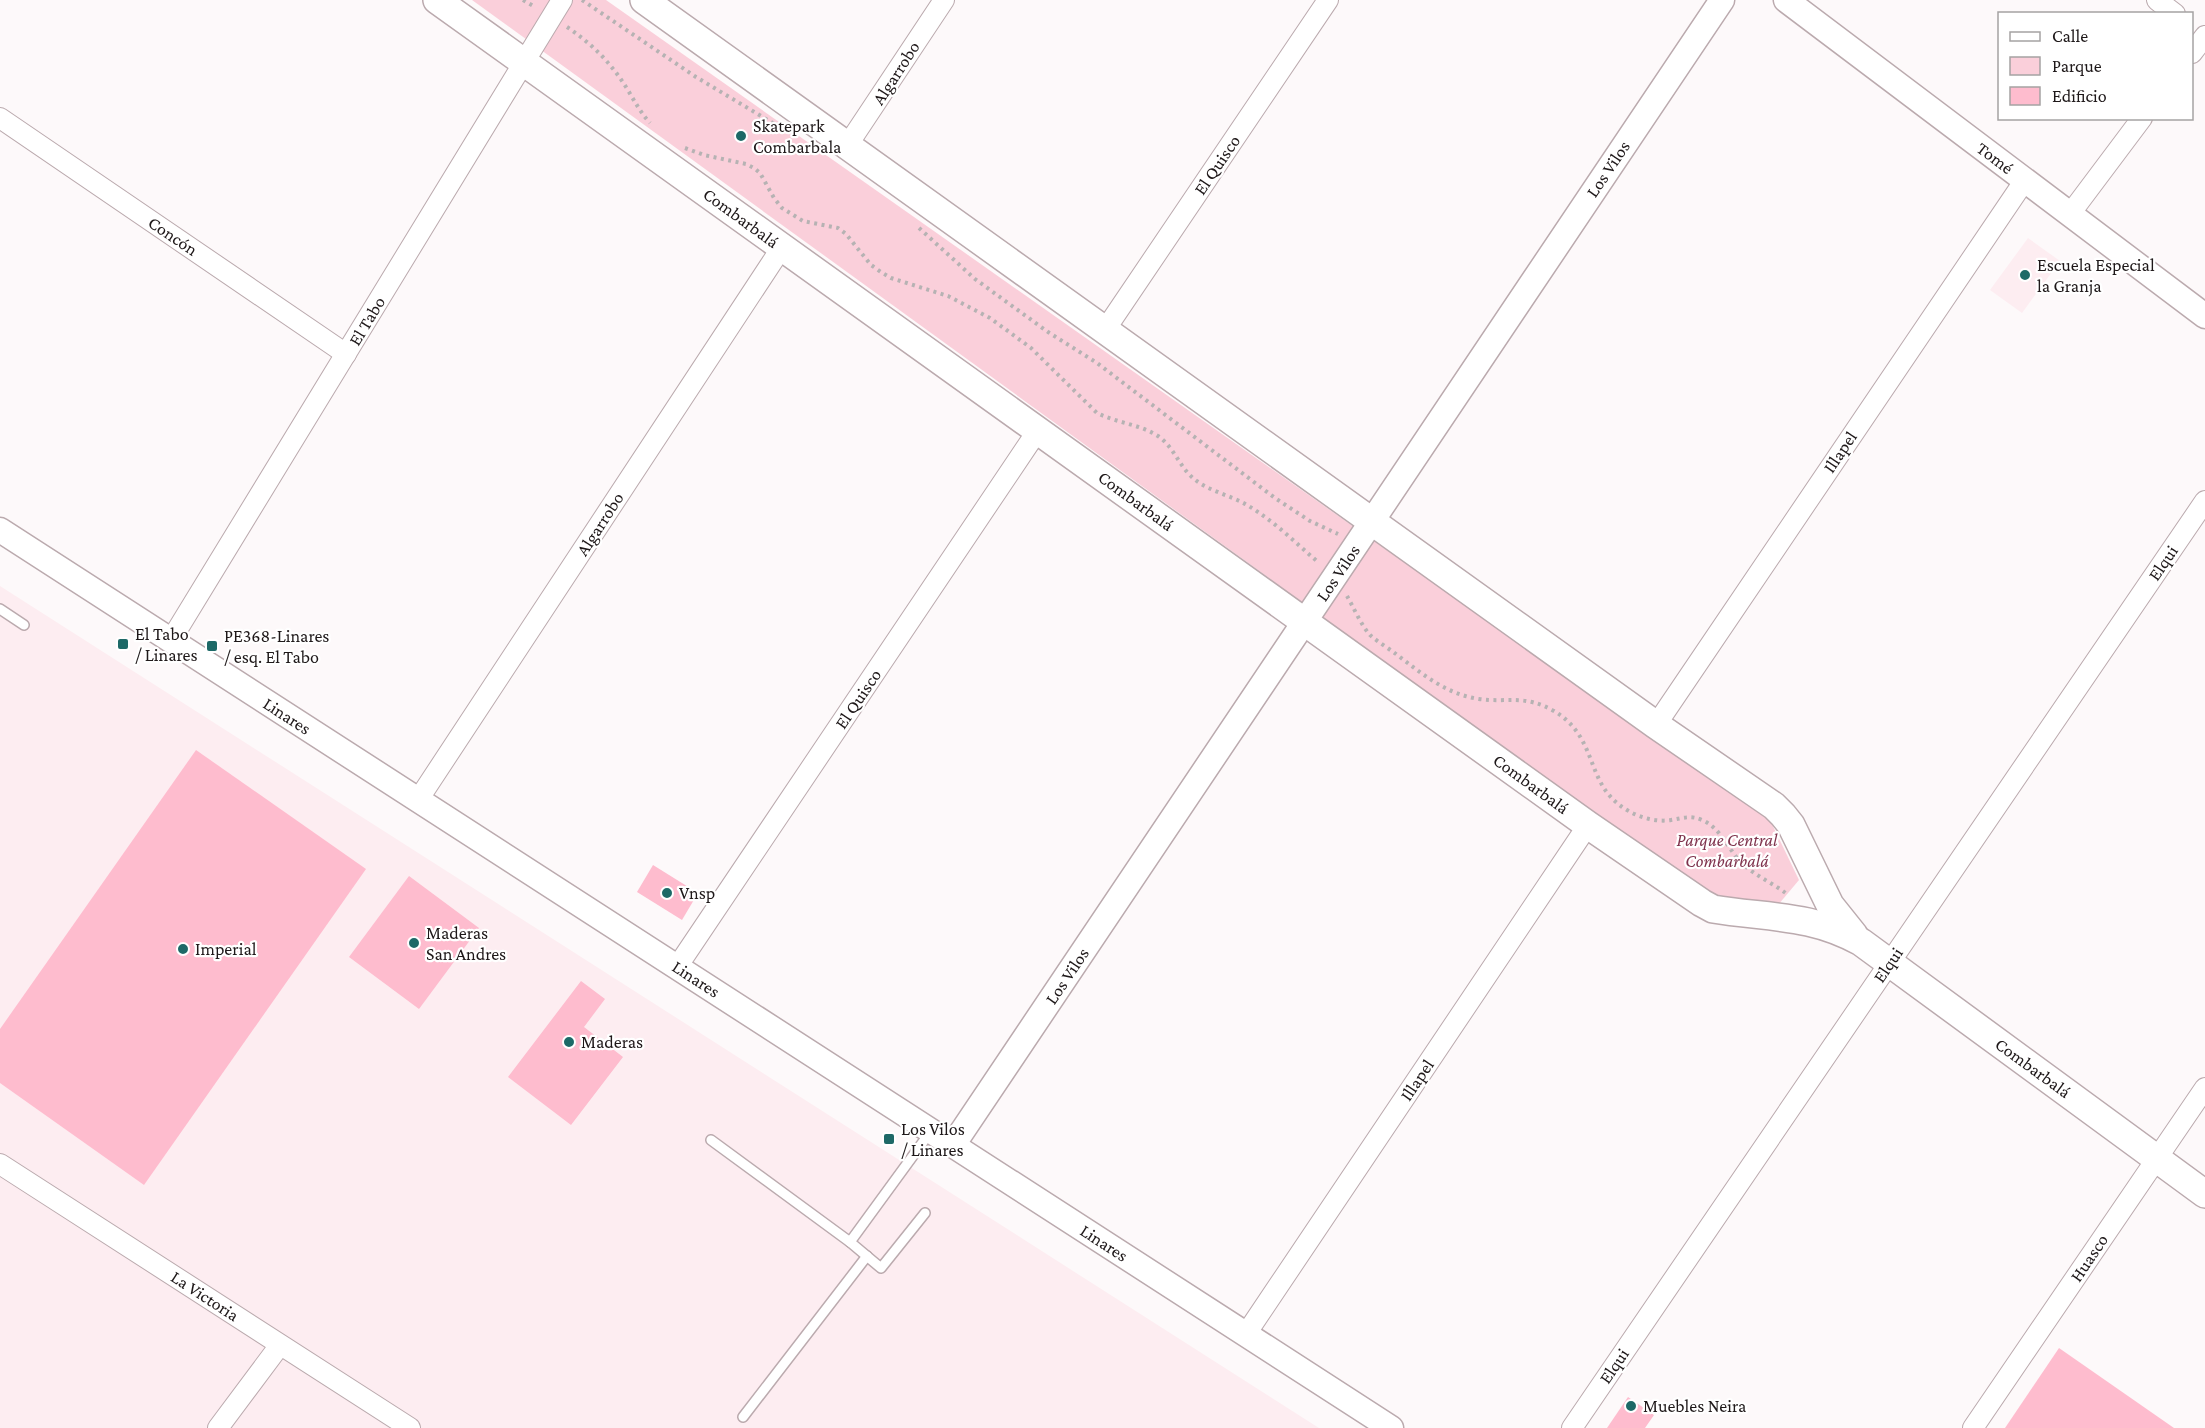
<svg xmlns="http://www.w3.org/2000/svg" width="2205" height="1428" viewBox="0 0 2205 1428" font-family="'Crimson Pro',serif">
  <style>
    .built { fill: #fdedf1 }
    .green { fill: #facfda }
    .building { fill: #febcce }
    .lines { fill: none; stroke-linecap: round; stroke-linejoin: round }
    .service-casing { stroke: #bbaaae; stroke-width: 12 }
    .minor-casing { stroke: #bbaaae; stroke-width: 22 }
    .tertiary-casing { stroke: #bbaaae; stroke-width: 27 }
    .secondary-casing { stroke: #bbaaae; stroke-width: 30 }
    .path { stroke: #b6b2b3; stroke-width: 4; stroke-dasharray: 3 4.5; stroke-linecap: butt }
    .service { stroke: #fff; stroke-width: 9 }
    .minor { stroke: #fff; stroke-width: 20 }
    .tertiary { stroke: #fff; stroke-width: 24 }
    .secondary { stroke: #fff; stroke-width: 27 }
    .poi-dot { fill: #1d6967; stroke: #fff; stroke-width: 2 }
    .labels { text-anchor: middle; stroke-width: 4.5; stroke-linejoin: round; paint-order: stroke }
    .street-label { font-size: 18px; fill: #1e1819; stroke: #fff }
    .poi-label { font-size: 18px; fill: #1e1819; stroke: #fff; text-anchor: start }
    .park-label { font-size: 18px; font-style: italic; fill: #7f334d; stroke: #fff }
  </style>
  <rect width="100%" height="100%" fill="#fdf9fa"/>
  <!-- built -->
  <g class="built">
    <path d="M2028,238L2060,261L2022,313L1990,290Z"/>
    <path d="M0,586L1319,1428H0Z"/>
  </g>
  <!-- green -->
  <path class="green" d="M472,0H606L1770,820L1799,880L1778,905L1714,901Z"/>
  <!-- building -->
  <g class="building">
    <path d="M196,750L366,869L144,1185L0,1083V1029Z"/>
    <path d="M653,865L698,893L682,920L637,892Z"/>
    <path d="M409,876L479,928L419,1009L349,957Z"/>
    <path d="M581,981L605,999L584,1027L623,1057L571,1125L508,1077Z"/>
    <path d="M2059,1348L2174,1428H2005Z"/>
    <path d="M1628,1397L1654,1415L1645,1428H1607Z"/>
  </g>
  <g class="lines">
    <defs>
      <g id="service">
        <path d="M0,609L24,625"/>
        <path d="M711,1140L850,1242"/>
        <path d="M925,1213L881,1268L850,1242L931,1131"/>
        <path d="M743,1417L867,1256"/>
      </g>
      <g id="minor">
        <path d="M2157,0L2175,14"/>
        <path d="M2192,53L2205,36"/>
        <path d="M0,118L346,354"/>
        <path d="M847,146L944,0"/>
        <path d="M2070,214L2142,118"/>
        <path d="M1105,330L1328,0"/>
        <path d="M171,640L562,0"/>
        <path d="M1656,725L2025,180"/>
        <path d="M418,800L782,247"/>
        <path d="M677,967L1038,430"/>
        <path d="M0,1164L410,1428"/>
        <path d="M1246,1334L1588,825"/>
        <path d="M218,1428L280,1345"/>
        <path d="M1572,1428L2205,501"/>
        <path d="M1973,1428L2205,1088"/>
      </g>
      <g id="tertiary">
        <path d="M1786,0L2205,316"/>
        <path d="M0,530L1391,1428"/>
        <path d="M953,1145L1722,0"/>
      </g>
      <g id="secondary">
        <path d="M437,0L1588,825L1702,903L1713,909C1767,918 1811,914 1861,942L2205,1194"/>
        <path d="M644,0L1656,725L1774,806L1783,815L1791,825L1830,905L1854,935"/>
      </g>
    </defs>
    <!-- service casing -->
    <use href="#service" class="service-casing"/>
    <!-- minor casing -->
    <use href="#minor" class="minor-casing"/>
    <!-- tertiary casing -->
    <use href="#tertiary" class="tertiary-casing"/>
    <!-- secondary casing -->
    <use href="#secondary" class="secondary-casing"/>
    <!-- path -->
    <g class="path">
      <path d="M523,0L535,7"/>
      <path d="M582,0L696,77L776,125"/>
      <path d="M567,27C591,43 611,63 626,87C634,100 640,112 650,123"/>
      <path d="M685,148L704,155L746,164L754,168L760,173L774,198L782,208L803,221L838,228L846,234L871,265L881,272L891,278L948,296L990,318L1031,348L1097,413C1117,423 1139,424 1158,436C1174,447 1179,466 1193,478C1208,491 1230,495 1247,505C1274,521 1296,543 1319,563"/>
      <path d="M919,228L975,279L1048,332L1097,363L1275,498L1310,521L1338,534"/>
      <path d="M1347,596C1354,608 1361,625 1370,635C1378,642 1388,648 1396,654C1422,674 1446,694 1479,699C1508,703 1524,694 1554,711C1596,736 1586,777 1617,803C1631,815 1653,823 1671,820C1683,818 1691,815 1702,820C1723,829 1729,853 1745,866C1758,877 1774,884 1787,894"/>
    </g>
    <!-- service -->
    <use href="#service" class="service"/>
    <!-- minor -->
    <use href="#minor" class="minor"/>
    <!-- tertiary -->
    <use href="#tertiary" class="tertiary"/>
    <!-- secondary -->
    <use href="#secondary" class="secondary"/>
  </g>
  <!-- markers -->
  <g class="poi-dot">
    <circle cx="741" cy="136" r="6"/>
    <circle cx="2025" cy="275" r="6"/>
    <rect x="117" y="638" width="12" height="12" rx="3"/>
    <rect x="206" y="640" width="12" height="12" rx="3"/>
    <circle cx="667" cy="893" r="6"/>
    <circle cx="414" cy="943" r="6"/>
    <circle cx="183" cy="949" r="6"/>
    <circle cx="569" cy="1042" r="6"/>
    <rect x="883" y="1133" width="12" height="12" rx="3"/>
    <circle cx="1631" cy="1406" r="6"/>
  </g>
  <g class="labels">
    <!-- street labels -->
    <g class="street-label">
      <text transform="translate(896 73) rotate(-57)" y="6">Algarrobo</text>
      <text transform="translate(1995 158) rotate(37)" y="6">Tomé</text>
      <text transform="translate(1217 165) rotate(-56)" y="6">El Quisco</text>
      <text transform="translate(1608 169) rotate(-56)" y="6">Los Vilos</text>
      <text transform="translate(741 218) rotate(36)" y="6">Combarbalá</text>
      <text transform="translate(173 236) rotate(34)" y="6">Concón</text>
      <text transform="translate(367 321) rotate(-59)" y="6">El Tabo</text>
      <text transform="translate(1840 452) rotate(-56)" y="6">Illapel</text>
      <text transform="translate(1136 501) rotate(36)" y="6">Combarbalá</text>
      <text transform="translate(600 524) rotate(-57)" y="6">Algarrobo</text>
      <text transform="translate(2163 563) rotate(-56)" y="6">Elqui</text>
      <text transform="translate(1338 573) rotate(-56)" y="6">Los Vilos</text>
      <text transform="translate(858 699) rotate(-56)" y="6">El Quisco</text>
      <text transform="translate(287 716) rotate(33)" y="6">Linares</text>
      <text transform="translate(1531 784) rotate(36)" y="6">Combarbalá</text>
      <text transform="translate(1888 965) rotate(-56)" y="6">Elqui</text>
      <text transform="translate(1067 976) rotate(-56)" y="6">Los Vilos</text>
      <text transform="translate(696 979) rotate(33)" y="6">Linares</text>
      <text transform="translate(2033 1068) rotate(36)" y="6">Combarbalá</text>
      <text transform="translate(1417 1080) rotate(-56)" y="6">Illapel</text>
      <text transform="translate(1104 1243) rotate(33)" y="6">Linares</text>
      <text transform="translate(2089 1258) rotate(-56)" y="6">Huasco</text>
      <text transform="translate(205 1296) rotate(33)" y="6">La Victoria</text>
      <text transform="translate(1614 1366) rotate(-56)" y="6">Elqui</text>
    </g>
    <!-- poi labels -->
    <g class="poi-label">
      <text x="753" y="132">Skatepark<tspan x="753" dy="21">Combarbala</tspan></text>
      <text x="2037" y="271">Escuela Especial<tspan x="2037" dy="21">la Granja</tspan></text>
      <text x="135" y="640">El Tabo<tspan x="135" dy="21">/ Linares</tspan></text>
      <text x="224" y="642">PE368-Linares<tspan x="224" dy="21">/ esq. El Tabo</tspan></text>
      <text x="679" y="899">Vnsp</text>
      <text x="426" y="939">Maderas<tspan x="426" dy="21">San Andres</tspan></text>
      <text x="195" y="955">Imperial</text>
      <text x="581" y="1048">Maderas</text>
      <text x="901" y="1135">Los Vilos<tspan x="901" dy="21">/ Linares</tspan></text>
      <text x="1643" y="1412">Muebles Neira</text>
    </g>
    <!-- park labels -->
    <g class="park-label">
      <text x="1727" y="846">Parque Central<tspan x="1727" dy="21">Combarbalá</tspan></text>
    </g>
  </g>
  <!-- legend -->
  <rect x="1998" y="12" width="195" height="108" fill="#ffffff" stroke="#a5a3a3" stroke-width="1.5"/>
  <rect x="2010" y="32" width="30" height="9" fill="#ffffff" stroke="#a5a3a3" stroke-width="1.5"/>
  <text x="2052" y="42" font-size="18" fill="#1e1819">Calle</text>
  <rect x="2010" y="57" width="30" height="18" fill="#facfda" stroke="#a5a3a3" stroke-width="1.5"/>
  <text x="2052" y="72" font-size="18" fill="#1e1819">Parque</text>
  <rect x="2010" y="87" width="30" height="18" fill="#febcce" stroke="#a5a3a3" stroke-width="1.5"/>
  <text x="2052" y="102" font-size="18" fill="#1e1819">Edificio</text>
</svg>
